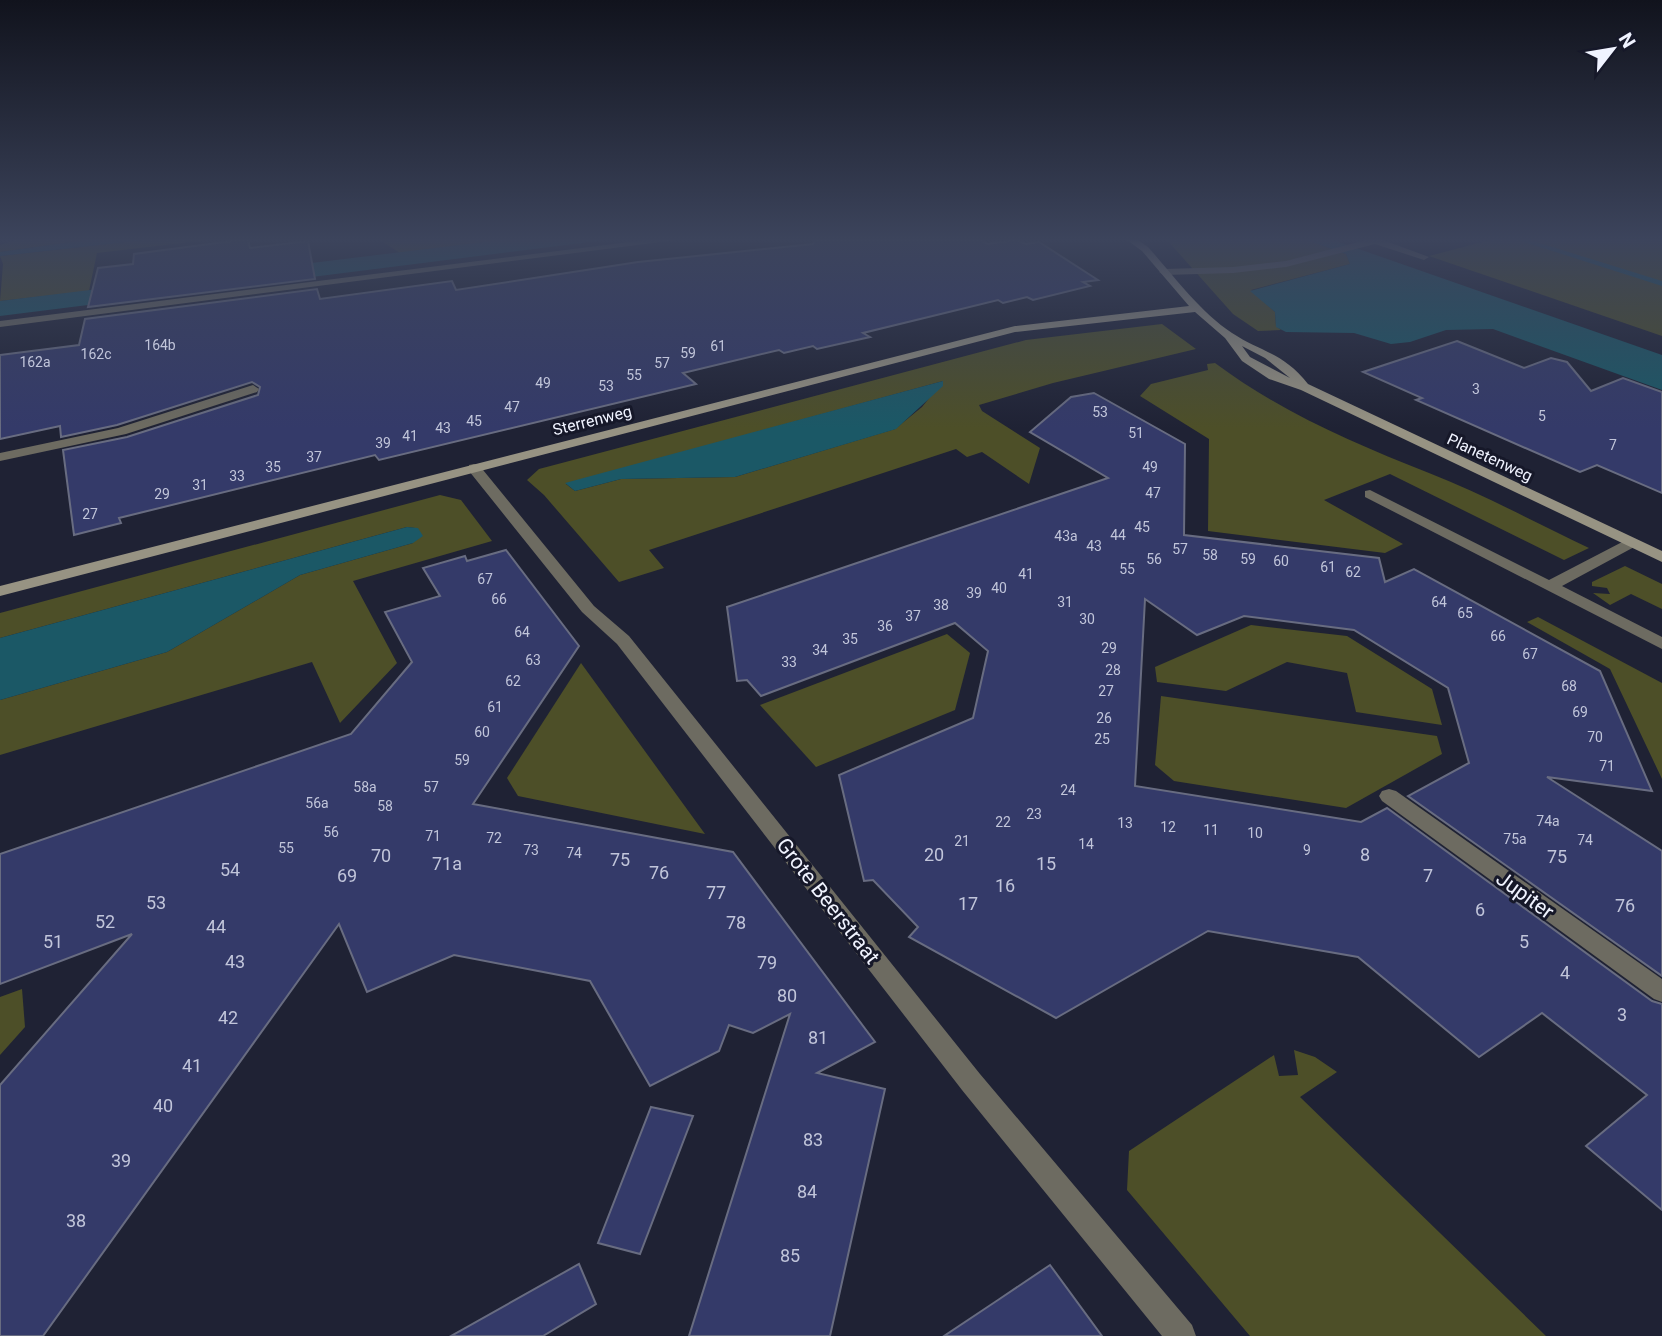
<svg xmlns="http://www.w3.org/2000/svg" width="1662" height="1336" viewBox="0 0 1662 1336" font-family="Roboto,sans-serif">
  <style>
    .green { fill: #4d4f28; fill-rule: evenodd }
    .water { fill: #1b5866 }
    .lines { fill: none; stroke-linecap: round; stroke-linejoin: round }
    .stream { fill: #1b5866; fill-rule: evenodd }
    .building { fill: #343a69; stroke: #686c81; stroke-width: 2 }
    .lane { fill: #6d6b61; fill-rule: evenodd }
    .street { fill: #6d6b61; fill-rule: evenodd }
    .secondary { fill: #979383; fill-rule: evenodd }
    .labels { text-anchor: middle; stroke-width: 6; stroke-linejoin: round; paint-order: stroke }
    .number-label { font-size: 14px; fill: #c1c5da }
    .far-street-label { font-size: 16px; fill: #f0f3ff; stroke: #161829 }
    .near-number-label { font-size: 18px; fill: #c1c5da }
    .near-street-label { font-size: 21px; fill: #f0f3ff; stroke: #161829 }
  </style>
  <rect width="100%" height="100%" fill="#1f2234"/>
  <!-- green -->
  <g class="green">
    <path d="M15,240H86L0,252V245Z"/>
    <path d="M144,240H208L97,253L89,291L0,301L3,264L0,256Z"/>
    <path d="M380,240H500L400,253Z"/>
    <path d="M1167,240H1307L1346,254L1350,264L1251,290L1275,312L1276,326L1281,330L1258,331L1233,314Z"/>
    <path d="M1490,240H1662V336L1429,256Z"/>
    <path d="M1162,324L1196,349L1053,383L979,405L982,411L1040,448L1029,484L982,452L967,457L956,449L649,550L664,568L619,582L544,495L527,480L539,469L1026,340ZM943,381L922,407L895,429L735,477L621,479L575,491L566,484Z"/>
    <path d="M1215,363C1281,412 1353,443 1429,473C1483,494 1536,523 1589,548L1564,560L1390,474L1324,500L1403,544L1385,553L1208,531L1209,439L1140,396L1151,384L1208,370L1207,364Z"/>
    <path d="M440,495L461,500L492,541L353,581L397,663L340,723L312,662L0,755V700L167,652L300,575L413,543L415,528L407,527L0,638V613Z"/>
    <path d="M1625,566L1662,584V609L1631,594L1610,605L1593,593L1610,594L1607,588L1592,586V582Z"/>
    <path d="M1538,617L1662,683V779L1610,669L1527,622Z"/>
    <path d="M1251,625L1347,636L1432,689L1442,725L1356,712L1347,673L1287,662L1226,691L1157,682L1155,667Z"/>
    <path d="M947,634L970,653L955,710L816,767L760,705Z"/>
    <path d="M581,663L705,834L518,796L507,778Z"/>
    <path d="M1161,696L1437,736L1442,754L1346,808L1174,781L1155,765Z"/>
    <path d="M22,989L25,1027L0,1055V997Z"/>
    <path d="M1294,1050L1315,1057L1337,1072L1300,1097L1546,1336H1250L1127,1190L1129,1151L1274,1055L1279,1076L1298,1075Z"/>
  </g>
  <!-- water -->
  <g class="water">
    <path d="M86,240H144L0,256V252Z"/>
    <path d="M500,240H606L0,316V301Z"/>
    <path d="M1307,240H1333L1662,355V390L1493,329L1446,330L1410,342L1391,344L1354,333L1286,332L1276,327L1275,312L1250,291L1350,264L1346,254Z"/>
    <path d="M943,381V386L896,429L735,477L621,479L575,491L565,483Z"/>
    <path d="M407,527L418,528L423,536L413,543L300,575L167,652L0,700V638Z"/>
  </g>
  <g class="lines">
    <!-- stream -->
    <path class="stream" d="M1518,240H1530L1662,281V286Z"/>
  </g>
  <!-- building -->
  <g class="building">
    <path d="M240,240H248L250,248L308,241L315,279L88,307L98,268L133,264L134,254Z"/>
    <path d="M815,240H981L987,244L1016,240L1026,244L1039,242L1098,280L1083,282L1090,286L1033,300L1027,297L1003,303L998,300L863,333L870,337L817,349L813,346L784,353L779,350L683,373L696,384L379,460L375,455L119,518L121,523L74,535L63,450L127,437L258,395L260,387L252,382L117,425L61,437L60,426L0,439V355L79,345L85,319L317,289L320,299L452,281L456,290L638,262L813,244Z"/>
    <path d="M1457,341L1524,368L1551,358L1567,362L1591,391L1623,378L1662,392V493L1597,465L1580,472L1416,400L1422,398L1363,372Z"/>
    <path d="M1094,393L1185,444L1184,535L1379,558L1385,582L1414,569L1600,671L1652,791L1547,777L1662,851V976L1408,796L1469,763L1448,688L1354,630L1244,616L1197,635L1145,599L1135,786L1361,822L1387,808L1652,1001L1662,1004V1210L1586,1146L1647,1095L1542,1013L1479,1057L1358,957L1208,931L1056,1018L909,937L918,927L873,880L864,881L839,775L973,718L988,651L955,623L761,696L747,680L737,681L727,607L1108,478L1030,432L1071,397Z"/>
    <path d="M506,550L579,646L473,804L733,852L875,1042L817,1073L885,1089L830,1336H689L790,1014L753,1033L729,1025L719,1051L650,1086L590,981L454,955L367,992L339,924L43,1336H0V1085L132,934L0,984V854L351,734L412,662L385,612L440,596L423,568L465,556L467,561Z"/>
    <path d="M651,1107L693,1116L640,1254L598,1243Z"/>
    <path d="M579,1264L596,1304L543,1336H451Z"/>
    <path d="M1050,1265L1102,1336H944L998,1300Z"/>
  </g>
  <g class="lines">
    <!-- lane -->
    <g class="lane">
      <path d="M1366,240H1383L1429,257L1424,260L1375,244L1286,267L1233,273L1164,275L1159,272L1164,269L1233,267L1286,261Z"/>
      <path d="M253,385L259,389L257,392L126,434L0,461V453L118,428Z"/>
      <path d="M1370,490L1549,580L1626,540H1636L1639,543L1636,546L1562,586L1662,637V649L1365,497V491Z"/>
    </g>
    <!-- street -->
    <g class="street">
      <path d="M645,240H676L0,327V321Z"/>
      <path d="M474,464L479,465L594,606L629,636L980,1074L1192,1325L1196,1336H1162L962,1090L617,644L582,612L469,471V465Z"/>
      <path d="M1389,789L1396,791L1662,979V1002L1654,999L1382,801L1379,796L1382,791Z"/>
    </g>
    <!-- secondary -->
    <path class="secondary" d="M1127,240H1138L1148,247C1174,276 1199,311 1232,333C1261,352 1284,353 1308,384L1662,551V562L1301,390L1269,379L1242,361L1225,338L1195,312L1015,332L0,596V586L1015,326L1189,306L1142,251ZM1242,346L1265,358L1290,378L1250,357Z"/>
  </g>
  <!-- sky -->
  <linearGradient id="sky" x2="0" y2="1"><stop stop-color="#11131d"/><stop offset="0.56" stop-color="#3c445c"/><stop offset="1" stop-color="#3c445c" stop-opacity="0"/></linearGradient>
  <rect width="1662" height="428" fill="url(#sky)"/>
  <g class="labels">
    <!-- number labels -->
    <g class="number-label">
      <text x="160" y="350">164b</text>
      <text x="718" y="351">61</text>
      <text x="688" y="358">59</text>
      <text x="96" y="359">162c</text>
      <text x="35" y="367">162a</text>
      <text x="662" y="368">57</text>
      <text x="634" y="380">55</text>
      <text x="543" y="388">49</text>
      <text x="606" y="391">53</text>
      <text x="1476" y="394">3</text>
      <text x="512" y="412">47</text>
      <text x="1100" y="417">53</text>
      <text x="1542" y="421">5</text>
      <text x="474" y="426">45</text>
      <text x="443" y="433">43</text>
      <text x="1136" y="438">51</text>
      <text x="410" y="441">41</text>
      <text x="383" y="448">39</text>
      <text x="1613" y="450">7</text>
      <text x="314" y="462">37</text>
      <text x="273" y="472">35</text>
      <text x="1150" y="472">49</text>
      <text x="237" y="481">33</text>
      <text x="200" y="490">31</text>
      <text x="1153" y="498">47</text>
      <text x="162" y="499">29</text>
      <text x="90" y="519">27</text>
      <text x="1142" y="532">45</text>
      <text x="1118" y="540">44</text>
      <text x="1066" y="541">43a</text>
      <text x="1094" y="551">43</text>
      <text x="1180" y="554">57</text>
      <text x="1210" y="560">58</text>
      <text x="1154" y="564">56</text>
      <text x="1248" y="564">59</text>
      <text x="1281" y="566">60</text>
      <text x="1328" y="572">61</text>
      <text x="1127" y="574">55</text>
      <text x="1353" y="577">62</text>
      <text x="1026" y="579">41</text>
      <text x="485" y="584">67</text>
      <text x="999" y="593">40</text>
      <text x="974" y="598">39</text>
      <text x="499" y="604">66</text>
      <text x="1065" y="607">31</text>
      <text x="1439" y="607">64</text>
      <text x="941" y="610">38</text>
      <text x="1465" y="618">65</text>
      <text x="913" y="621">37</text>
      <text x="1087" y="624">30</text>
      <text x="885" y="631">36</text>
      <text x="522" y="637">64</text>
      <text x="1498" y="641">66</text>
      <text x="850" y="644">35</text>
      <text x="1109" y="653">29</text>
      <text x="820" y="655">34</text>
      <text x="1530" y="659">67</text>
      <text x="533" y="665">63</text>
      <text x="789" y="667">33</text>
      <text x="1113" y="675">28</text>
      <text x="513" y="686">62</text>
      <text x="1569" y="691">68</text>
      <text x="1106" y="696">27</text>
      <text x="495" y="712">61</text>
      <text x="1580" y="717">69</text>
      <text x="1104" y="723">26</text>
      <text x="482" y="737">60</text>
      <text x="1595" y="742">70</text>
      <text x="1102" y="744">25</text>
      <text x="462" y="765">59</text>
      <text x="1607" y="771">71</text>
      <text x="365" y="792">58a</text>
      <text x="431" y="792">57</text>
      <text x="1068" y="795">24</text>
      <text x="317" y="808">56a</text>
      <text x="385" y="811">58</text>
      <text x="1034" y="819">23</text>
      <text x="1548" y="826">74a</text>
      <text x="1003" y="827">22</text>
      <text x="1125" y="828">13</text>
      <text x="1168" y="832">12</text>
      <text x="1211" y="835">11</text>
      <text x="331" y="837">56</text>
      <text x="1255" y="838">10</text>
      <text x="433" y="841">71</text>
      <text x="494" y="843">72</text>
      <text x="1515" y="844">75a</text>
      <text x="1585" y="845">74</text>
      <text x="962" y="846">21</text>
      <text x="1086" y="849">14</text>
      <text x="286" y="853">55</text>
      <text x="531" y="855">73</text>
      <text x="1307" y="855">9</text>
      <text x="574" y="858">74</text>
    </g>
    <!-- far-street labels -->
    <g class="far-street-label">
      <text transform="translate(592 420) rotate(-14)" y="6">Sterrenweg</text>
      <text transform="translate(1490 457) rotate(25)" y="6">Planetenweg</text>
    </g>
    <!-- near-number labels -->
    <g class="near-number-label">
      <text x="934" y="861">20</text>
      <text x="1365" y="861">8</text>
      <text x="381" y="862">70</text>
      <text x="1557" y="863">75</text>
      <text x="620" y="866">75</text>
      <text x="447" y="870">71a</text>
      <text x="1046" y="870">15</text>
      <text x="230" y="876">54</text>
      <text x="659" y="879">76</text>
      <text x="347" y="882">69</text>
      <text x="1428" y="882">7</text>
      <text x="1005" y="892">16</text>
      <text x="716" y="899">77</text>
      <text x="156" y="909">53</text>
      <text x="968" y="910">17</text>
      <text x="1625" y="912">76</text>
      <text x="1480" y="916">6</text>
      <text x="105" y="928">52</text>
      <text x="736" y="929">78</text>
      <text x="216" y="933">44</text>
      <text x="53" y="948">51</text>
      <text x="1524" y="948">5</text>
      <text x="235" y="968">43</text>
      <text x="767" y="969">79</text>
      <text x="1565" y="979">4</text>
      <text x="787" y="1002">80</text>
      <text x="1622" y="1021">3</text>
      <text x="228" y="1024">42</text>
      <text x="818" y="1044">81</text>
      <text x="192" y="1072">41</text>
      <text x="163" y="1112">40</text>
      <text x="813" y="1146">83</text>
      <text x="121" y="1167">39</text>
      <text x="807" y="1198">84</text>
      <text x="76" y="1227">38</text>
      <text x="790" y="1262">85</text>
    </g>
    <!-- near-street labels -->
    <g class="near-street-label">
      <text transform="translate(1525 895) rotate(36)" y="7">Jupiter</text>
      <text transform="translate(828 901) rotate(52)" y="7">Grote Beerstraat</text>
    </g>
  </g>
  <!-- north arrow -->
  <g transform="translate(1613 49) rotate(59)" stroke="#161829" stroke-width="5" paint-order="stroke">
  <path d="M0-5L12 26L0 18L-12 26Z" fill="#f0f3ff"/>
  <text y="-10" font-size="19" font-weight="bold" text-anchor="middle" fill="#f0f3ff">N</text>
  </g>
</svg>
